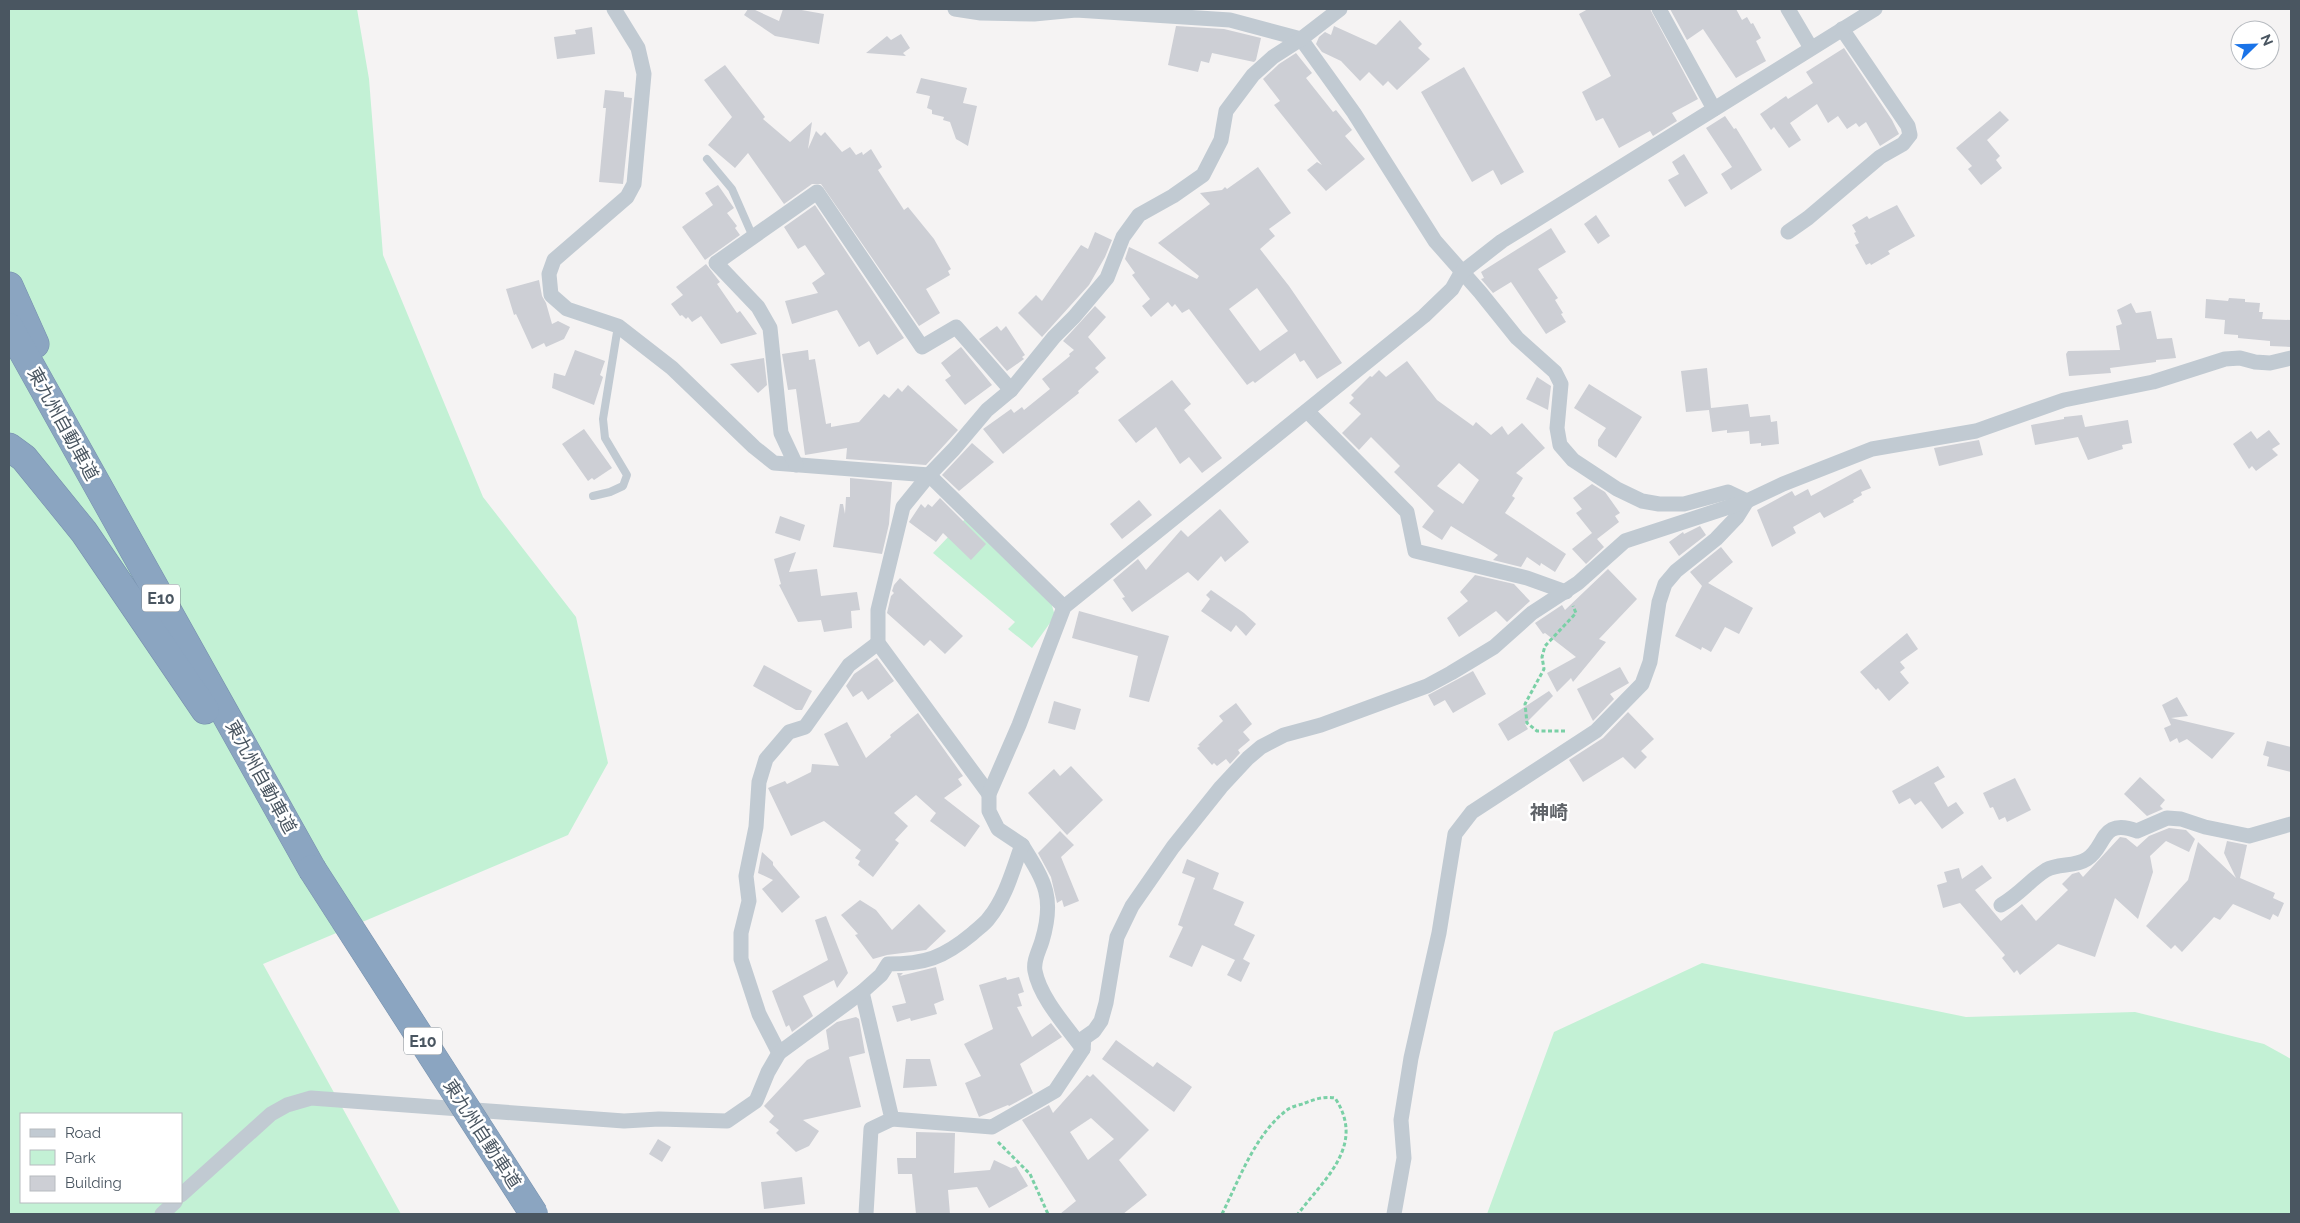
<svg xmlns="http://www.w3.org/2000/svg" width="2300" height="1223" viewBox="0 0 2300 1223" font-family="Raleway,'Noto Sans JP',sans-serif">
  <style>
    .green { fill: #c3f1d5; fill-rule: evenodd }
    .building { fill: #cdcfd5; fill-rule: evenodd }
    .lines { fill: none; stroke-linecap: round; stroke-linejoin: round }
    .motorway-casing { stroke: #7690ad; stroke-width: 29 }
    .path { stroke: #7ad0a6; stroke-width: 3; stroke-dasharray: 4 2.5; stroke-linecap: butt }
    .service { stroke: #c1cad2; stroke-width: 8 }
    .minor { stroke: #c1cad2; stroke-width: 15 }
    .motorway { stroke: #8ba5c1; stroke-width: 28 }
    .motorway-bridge-casing { stroke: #7690ad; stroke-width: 29; stroke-linecap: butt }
    .motorway-bridge { stroke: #8ba5c1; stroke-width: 28 }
    .labels { text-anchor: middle; stroke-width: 5; stroke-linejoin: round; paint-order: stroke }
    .shield { fill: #fff; stroke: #808990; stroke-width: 1 }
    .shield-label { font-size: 16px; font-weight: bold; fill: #4a5661 }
    .street-label { font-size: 18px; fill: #4a5661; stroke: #fff }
    .neighbourhood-label { font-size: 19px; font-weight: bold; fill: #5f6368; stroke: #fff }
  </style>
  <rect width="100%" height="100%" fill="#f5f3f3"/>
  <!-- green -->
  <g class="green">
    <path d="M9,9H357L369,79L383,255L483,497L576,617L608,763L568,835L263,964L401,1214H9ZM21,1114H181V1202H21Z"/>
    <path d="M966,518L1051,602L1055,616L1032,648L1008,629L1015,622L933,553Z"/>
    <path d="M1702,963L1966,1017L2135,1012L2264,1044L2291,1059V1214H1487L1554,1032Z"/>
  </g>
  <!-- building -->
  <g class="building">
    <path d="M748,9H753L779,21L783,9H796L824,14L819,44L775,36L744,15Z"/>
    <path d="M1588,9H1650L1698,99L1672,113L1677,121L1653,136L1650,131L1619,148L1603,118L1596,121L1582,92L1611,76L1579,14Z"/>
    <path d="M1670,9H1736L1742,20L1747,17L1751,24L1753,23L1761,38L1756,41L1766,61L1736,78L1703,29L1687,40Z"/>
    <path d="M1400,20L1422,44L1418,48L1430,59L1397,90L1388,81L1383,86L1369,72L1360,81L1341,61L1322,52L1316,44L1319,37L1325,32L1331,35L1334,26L1376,45Z"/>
    <path d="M1176,26L1224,29L1261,38L1256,60L1254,62L1212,53L1209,63L1201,61L1198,72L1168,65Z"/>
    <path d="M592,27L595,54L557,59L554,37L576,34L575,30Z"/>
    <path d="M901,34L910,48L903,53L906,56L866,53L887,36L891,40Z"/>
    <path d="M1844,48L1892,120L1899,134L1880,146L1866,122L1859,127L1856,123L1847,129L1838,116L1828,123L1817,104L1790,123L1801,140L1789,148L1774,127L1771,130L1760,114L1786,96L1788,99L1813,83L1806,72Z"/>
    <path d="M1296,53L1312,73L1306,78L1333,112L1336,110L1352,130L1345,136L1365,159L1326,191L1307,170L1317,162L1322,165L1274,105L1280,101L1263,79L1279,64Z"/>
    <path d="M725,65L765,117L763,119L790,142L812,122L808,149L816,131L821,136L825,132L842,152L850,147L856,155L862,152L863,155L871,149L882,167L878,170L904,210L908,207L934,239L951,269L948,271L950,275L926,289L940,313L919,326L821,184H812L784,204L748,153L735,168L708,145L732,117L704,80Z"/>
    <path d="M1464,67L1524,172L1501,185L1493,170L1472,182L1421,92Z"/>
    <path d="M921,78L967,88L963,103L977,106L968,146L956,139L950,122L943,120L944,117L932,114V110L927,108L930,96L916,93Z"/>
    <path d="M605,90L624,92V97L632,98L623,184L599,182L606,108H603Z"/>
    <path d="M2000,111L2009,120L1987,140L2000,156L1996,160L2002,168L1981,185L1968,169L1972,166L1956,148Z"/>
    <path d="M1725,116L1734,129L1736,128L1762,170L1731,190L1721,174L1732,167L1706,128Z"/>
    <path d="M1684,154L1708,193L1685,207L1668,180L1679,174L1672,162Z"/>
    <path d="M1258,167L1291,213L1269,229L1275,236L1260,249L1289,286L1342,363L1317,379L1304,360L1300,362L1295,353L1255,383L1253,381L1247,385L1189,309L1182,313L1175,304L1172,307L1168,302L1151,317L1142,306L1150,299L1132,275L1135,273L1125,259L1129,247L1197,279L1199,276L1158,243L1210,204L1200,193L1222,190L1225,187L1227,189ZM1257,288L1288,331L1260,351L1229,309Z"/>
    <path d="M718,185L734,208L727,213L737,226L735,228L740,235L705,260L682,227L713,205L705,193Z"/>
    <path d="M815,205L904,338L877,355L869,341L859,347L837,310L792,324L785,301L818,293L812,283L825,274L805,245L798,249L784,227Z"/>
    <path d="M1897,205L1915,236L1888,251L1890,254L1871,265L1870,263L1866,265L1855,245L1859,243L1854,233L1856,232L1852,225L1867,216L1869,219Z"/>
    <path d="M1596,215L1610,236L1598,244L1584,224Z"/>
    <path d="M1551,228L1566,252L1538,269L1558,298L1555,300L1563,313L1561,314L1566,322L1546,334L1511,282L1493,293L1481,279L1484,278L1481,272Z"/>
    <path d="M1095,232L1112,240L1105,257L1089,285L1042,337L1018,313L1036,295L1042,301L1081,245L1088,249Z"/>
    <path d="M706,264L720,282L717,284L737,313L740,311L757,334L721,344L701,316L692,322L688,317L686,319L682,315L680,316L671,304L683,295L676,287Z"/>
    <path d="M539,280L542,296L546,303L552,324L558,321L570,327L564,339L546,347L544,343L532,349L516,314L514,315L506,289Z"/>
    <path d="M2229,298L2245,299V302L2260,303L2259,312H2263L2262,319L2291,320V347L2270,346V341L2238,338V335L2224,334L2225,320L2205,318L2206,299L2228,301Z"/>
    <path d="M2131,303L2136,313L2151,311L2157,339L2172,338L2176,358L2156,360V362L2110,368L2111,373L2069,376L2066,354L2068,351L2120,350L2116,326L2122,324L2117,310Z"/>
    <path d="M1095,306L1106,317L1088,337L1106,358L1095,368L1099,372L1078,391L1079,393L1003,454L983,429L1011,409L1014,413L1022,407L1024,410L1050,389L1042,379L1070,356L1069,354L1074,350L1063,341Z"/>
    <path d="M997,326L1001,331L1006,326L1025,355L1022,357L1024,359L1007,371L979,339Z"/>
    <path d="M961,347L992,385L965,405L945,380L951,376L941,363Z"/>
    <path d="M575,350L605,361L600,375L603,377L594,405L552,388L554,373L565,376Z"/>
    <path d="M808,350L809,360L815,359L826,424L831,423V427L859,422L884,394L889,398L898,388L902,392L908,385L958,430L926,465L846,459L847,448L805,455L796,389L788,390L782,354Z"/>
    <path d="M764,358L767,385L758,393L730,364Z"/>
    <path d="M1407,361L1437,400L1473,426L1476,422L1491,435L1502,426L1508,435L1522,423L1545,448L1516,473L1523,478L1512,496L1515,498L1505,513L1566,554L1555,572L1541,563L1540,566L1527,557L1521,567L1493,560L1498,555L1451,526L1442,540L1422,527L1434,511L1394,472L1400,466L1371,437L1359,450L1342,433L1361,414L1349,403L1354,398L1351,395L1370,376L1372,377L1379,370L1386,377ZM1459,463L1479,480L1463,504L1437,486Z"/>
    <path d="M1707,368L1711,408L1748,404L1750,417L1770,415L1771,422L1777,421L1779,444L1761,446V443L1750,444L1749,431L1727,433V430L1712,432L1709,410L1686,412L1681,371Z"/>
    <path d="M1537,377L1551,386L1548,410L1526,399Z"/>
    <path d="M1172,380L1191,404L1184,410L1222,458L1202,473L1189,457L1180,464L1156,427L1136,443L1118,420Z"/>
    <path d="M1589,384L1642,417L1616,458L1598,446V440L1606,428L1574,408Z"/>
    <path d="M2082,415L2085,427L2128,420L2132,443L2122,445L2123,449L2088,460L2078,437L2035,445L2031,425L2064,419V417Z"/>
    <path d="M584,429L612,468L594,480L592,478L588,481L562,444Z"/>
    <path d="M2269,430L2280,444L2272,449L2278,455L2256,471L2252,466L2249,469L2233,444L2251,431L2257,439Z"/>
    <path d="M1979,440L1983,455L1939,466L1934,448Z"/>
    <path d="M972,443L994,462L959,491L942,475Z"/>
    <path d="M1861,469L1871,488L1861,492L1862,495L1853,500L1854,502L1824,518L1820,512L1793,527L1796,533L1772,547L1757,510L1792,491L1795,496L1808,489L1811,496Z"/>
    <path d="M850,478L892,482L889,524L882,554L833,547L840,504H843L845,514L846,497H850Z"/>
    <path d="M1592,484L1605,492L1620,513L1615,516L1619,522L1597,539L1604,547L1586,564L1572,549L1592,533L1576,513L1582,509L1573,498Z"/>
    <path d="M940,498L986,544L971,560L943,533L936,542L909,522L921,504L925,508L928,504L932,507Z"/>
    <path d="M1139,500L1152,515L1122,539L1110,524Z"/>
    <path d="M1220,509L1249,542L1225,562L1221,556L1198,581L1188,572L1132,612L1122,598L1125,597L1113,580L1138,559L1146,570L1181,530L1188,537Z"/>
    <path d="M780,516L805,525L800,541L775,533Z"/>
    <path d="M1700,526L1706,535L1679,556L1669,542L1683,532L1684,534Z"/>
    <path d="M1721,547L1733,562L1708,583L1753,608L1739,634L1725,627L1711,652L1702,647L1701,650L1675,636L1702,586L1690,572Z"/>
    <path d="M796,552L789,572L817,569L821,596L857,592L860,610L851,611L852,628L824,632L821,620L798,622L779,585L781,584L774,559Z"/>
    <path d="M1608,569L1637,599L1599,639L1606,642L1573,682L1571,678L1557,692L1547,673L1576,657L1545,633L1543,634L1535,623L1562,605L1565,610Z"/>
    <path d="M1475,575L1514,584L1530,601L1507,622L1496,611L1459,637L1447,618L1468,601L1460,592Z"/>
    <path d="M900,578L963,636L945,654L930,640L924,646L887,613L891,596L894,593L892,591L894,585Z"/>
    <path d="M1211,590L1244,613L1256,624L1246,636L1236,625L1231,632L1201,611L1210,599L1206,595Z"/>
    <path d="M1079,611L1169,636L1149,702L1129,697L1138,656L1072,638Z"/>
    <path d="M1907,633L1918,649L1900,662L1905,668L1900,672L1909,683L1889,701L1878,688L1876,690L1860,672Z"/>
    <path d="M877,658L894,681L868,700L862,691L853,697L846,686L854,674Z"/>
    <path d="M764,665L812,691L802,710H796L753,686Z"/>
    <path d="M1620,667L1629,683L1610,694L1614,699L1593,721L1577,689Z"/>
    <path d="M1473,671L1486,694L1453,713L1445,700L1434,706L1428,695Z"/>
    <path d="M1549,691L1553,696L1525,724L1528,729L1508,741L1498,724Z"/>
    <path d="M2177,697L2188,716L2171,718L2235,733L2212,759L2187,739L2179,743L2177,738L2170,742L2164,728L2171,725L2162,705Z"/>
    <path d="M1054,701L1081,709L1075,730L1048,723Z"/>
    <path d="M1236,703L1252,724L1243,732L1250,740L1238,750L1240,753L1230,764L1226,759L1217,766L1214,763L1212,765L1197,748L1200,746L1198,745L1223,721L1219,716Z"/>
    <path d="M1628,712L1654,739L1641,751L1647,757L1635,769L1623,757L1583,782L1569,760L1603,738Z"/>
    <path d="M918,713L963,776L958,779L962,785L944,798L980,826L965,847L930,821L936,813L916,795L894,813L908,826L895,840L899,843L873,877L858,865L860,861L855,858L861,850L824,821L791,836L768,788L785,781L787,784L811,772L812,764L839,766L824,734L847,722L866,758L891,737L890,735Z"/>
    <path d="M2267,741L2291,747V772L2267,766L2269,757L2263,755Z"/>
    <path d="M1071,766L1103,800L1067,835L1028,793L1054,769L1060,776Z"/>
    <path d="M1938,766L1945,777L1934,783L1948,807L1956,802L1964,813L1942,829L1921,801L1915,805L1910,798L1899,804L1892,791Z"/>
    <path d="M2140,777L2165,800L2160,806L2163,809L2147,816L2124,794Z"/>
    <path d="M2015,778L2031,810L2007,822L2005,817L1999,820L1993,807L1990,808L1983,793Z"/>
    <path d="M2169,828L2186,830L2195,839L2189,852L2166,841L2150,856L2153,872L2138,919L2115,898L2095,957L2058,944L2020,975L2017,970L2014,973L2002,958L2005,955L1960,903L1943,908L1937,885L1947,882L1944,872L1959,868L1962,879L1982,865L1992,878L1975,890L2001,921L2022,904L2036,921L2068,890L2062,884L2072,874L2079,872L2083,877L2120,837L2126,838L2137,847L2149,836Z"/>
    <path d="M1060,831L1074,845L1061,857L1079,901L1064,907L1062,900L1057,903L1051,877L1038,853Z"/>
    <path d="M2227,841L2247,845L2240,878L2275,893L2273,898L2284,903L2278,917L2273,914L2270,920L2233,904L2220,920L2214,917L2182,952L2175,945L2171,949L2146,926L2188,880L2198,842L2236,878L2224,853Z"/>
    <path d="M762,852L773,862V865L800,897L782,913L762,889L773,880L758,873Z"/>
    <path d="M1187,859L1219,873L1213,889L1244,902L1234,925L1255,935L1243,959L1250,963L1241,982L1227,975L1235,960L1202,945L1192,967L1169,957L1183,927L1178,925L1195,878L1182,873Z"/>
    <path d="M860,900L876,910L892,930L919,904L946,931L926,950L887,955L873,959L855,935L858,934L841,915Z"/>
    <path d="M826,916L848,973L837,988L834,980L803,996L813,1016L792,1032L789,1025L786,1027L772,991L828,960L815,920Z"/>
    <path d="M936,967L944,1000L934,1004L937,1014L911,1021L910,1018L897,1022L892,1006L906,1003L897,973H903L900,976Z"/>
    <path d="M1006,977L1007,980L1019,977L1024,992L1018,994L1022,1006L1017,1007L1032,1037L1051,1023L1062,1037L1020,1064L1033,1093L1009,1106L1008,1105L979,1117L965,1083L981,1076L964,1044L993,1029L979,985Z"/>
    <path d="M856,1017L859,1019L865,1053L849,1057L861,1107L803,1120L819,1131L809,1146L796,1152L776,1133L779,1130L769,1122L774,1116L764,1106L807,1060L829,1049L826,1030L837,1022Z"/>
    <path d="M1116,1040L1153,1067L1157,1062L1192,1087L1174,1112L1102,1059Z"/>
    <path d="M906,1059H930L937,1086L903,1088Z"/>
    <path d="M1093,1074L1149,1130L1119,1160L1147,1195L1123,1214H1060L1076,1201L1022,1120L1049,1105L1053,1113L1087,1075L1090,1077ZM1091,1118L1114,1139L1088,1160L1070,1132Z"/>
    <path d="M916,1132L955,1133L954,1173L990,1170L994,1160L1011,1168L1016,1166L1028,1186L989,1208L977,1187L948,1190L950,1214H916L912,1174H898L897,1158H916Z"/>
    <path d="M658,1139L671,1147L662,1162L649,1154Z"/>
    <path d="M802,1177L805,1204L764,1209L761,1182Z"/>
  </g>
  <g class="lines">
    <defs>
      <g id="motorway">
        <path d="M9,286L35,344"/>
        <path d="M9,327L312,869"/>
        <path d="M9,447L24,458L84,532L205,710"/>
      </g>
    </defs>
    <!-- motorway casing -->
    <use href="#motorway" class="motorway-casing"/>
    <!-- path -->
    <g class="path">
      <path d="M1565,731H1537L1527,723L1525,704L1544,669L1542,657L1545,646L1576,613L1573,606"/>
      <path d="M998,1142L1030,1174L1048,1214"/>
      <path d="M1222,1214C1239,1180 1255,1134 1287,1110C1292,1106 1300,1105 1305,1103C1315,1099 1325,1096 1335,1098C1366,1145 1325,1178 1298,1214"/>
    </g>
    <!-- service -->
    <g class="service">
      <path d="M707,159L732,189L753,237"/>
      <path d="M593,496L610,492L623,486L627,475L605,438L603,419L618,326"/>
    </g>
    <!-- minor -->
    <g class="minor">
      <path d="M614,9L638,48L644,74L634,184L627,197L554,260L549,274L551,295L567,309L618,326L672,368L754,447L774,463L929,475L1064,607"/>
      <path d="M955,9L981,13L1034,14L1076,10L1230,20L1301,39L1354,113L1435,241L1480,292L1517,338L1555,372L1561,384L1557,428L1560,445L1573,460L1617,489L1642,501L1659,504H1684L1728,492L1747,501L1737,517L1716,539L1676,571L1665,584L1659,602L1650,662L1642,684L1596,731L1472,812L1455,834L1439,933L1411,1058L1401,1120L1404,1158L1394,1214"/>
      <path d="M1659,9L1714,109"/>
      <path d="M1788,9L1811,48"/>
      <path d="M1788,232L1808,218L1880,157L1903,144L1910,135L1908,126L1842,29"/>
      <path d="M1307,411L1407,512L1415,551L1527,578L1566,592"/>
      <path d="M796,465L781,433L770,328L758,307L716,263L817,192L922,347L956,327L1011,390"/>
      <path d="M989,794L878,643V610L903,507L929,475L954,449L987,410L1011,390L1054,337L1074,317L1107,278L1123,237L1139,215L1173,196L1203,175L1221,140L1226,111L1253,75L1273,57L1301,39L1340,9"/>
      <path d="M1022,845C1045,882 1055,897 1042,941C1039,951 1033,961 1035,971C1040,998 1067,1027 1083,1049"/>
      <path d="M2001,905C2019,895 2030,880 2046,870C2058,863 2075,867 2087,859C2106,848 2100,817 2137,831L2167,818L2181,819L2205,827L2249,836L2291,824"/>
      <path d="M862,992L892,1119L871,1129L866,1214"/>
      <path d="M779,1053L759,1014L741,959V933L749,901L746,876L756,827L759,782L766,759L789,732L805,727L849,665L878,643"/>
      <path d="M892,1119L992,1127L1055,1091L1083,1049L1084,1038L1094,1031L1101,1021L1106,1003L1117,937L1132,906L1173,847L1221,787L1248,758L1261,747L1284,735L1321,725L1427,686L1451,673L1494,647L1532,613L1578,583L1625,541L1747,501L1783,484L1872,449L1976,431L2064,400L2153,382L2225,359L2240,358L2255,362L2270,363L2291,358"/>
      <path d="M181,1195L271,1114L287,1105L311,1098L624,1121L659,1119L727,1121L756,1101L768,1072L779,1053L862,992L881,975L888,964C925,964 943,958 972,934C977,929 985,924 989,918C1006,897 1013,869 1022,845L998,829L989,811V794L1019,725L1064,607L1424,316L1452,289L1461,273L1502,241L1875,9"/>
      <path d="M162,1214L175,1202"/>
    </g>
    <!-- motorway -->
    <use href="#motorway" class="motorway"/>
    <defs>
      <path id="motorway-bridge" d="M312,869L534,1214"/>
    </defs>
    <!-- motorway-bridge casing -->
    <use href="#motorway-bridge" class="motorway-bridge-casing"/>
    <!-- motorway-bridge -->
    <use href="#motorway-bridge" class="motorway-bridge"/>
  </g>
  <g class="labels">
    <!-- shield labels -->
    <g class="shield">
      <rect x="142" y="584.5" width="38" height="27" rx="4"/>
      <rect x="404" y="1027.5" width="38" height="27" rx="4"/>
    </g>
    <g class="shield-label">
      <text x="161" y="604">E10</text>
      <text x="423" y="1047">E10</text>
    </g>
    <!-- street labels -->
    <g class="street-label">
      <text transform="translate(63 424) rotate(61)" y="6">東九州自動車道</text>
      <text transform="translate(261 777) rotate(61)" y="6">東九州自動車道</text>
      <text transform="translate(482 1134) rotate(57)" y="6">東九州自動車道</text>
    </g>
    <!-- neighbourhood labels -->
    <g class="neighbourhood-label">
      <text x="1549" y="819">神崎</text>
    </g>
  </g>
  <!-- border -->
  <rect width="2300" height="1223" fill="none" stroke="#4a5661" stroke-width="20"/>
  <!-- legend -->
  <rect x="20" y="1113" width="162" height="90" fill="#ffffff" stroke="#b7bbc0"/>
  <rect x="30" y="1129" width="25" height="8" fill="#c1cad2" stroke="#b7bbc0"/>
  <text x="65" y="1138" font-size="15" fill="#4a5661">Road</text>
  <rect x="30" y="1150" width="25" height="15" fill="#c3f1d5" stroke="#b7bbc0"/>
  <text x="65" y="1163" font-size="15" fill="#4a5661">Park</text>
  <rect x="30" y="1176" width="25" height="15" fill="#cdcfd5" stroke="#b7bbc0"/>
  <text x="65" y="1188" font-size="15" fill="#4a5661">Building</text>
  <!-- north arrow -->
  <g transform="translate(2255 45) rotate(67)"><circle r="24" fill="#ffffff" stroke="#b7bbc0"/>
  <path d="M0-4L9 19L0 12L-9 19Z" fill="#1a73e8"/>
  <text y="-8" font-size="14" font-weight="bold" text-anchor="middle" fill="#4a5661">N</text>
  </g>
</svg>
